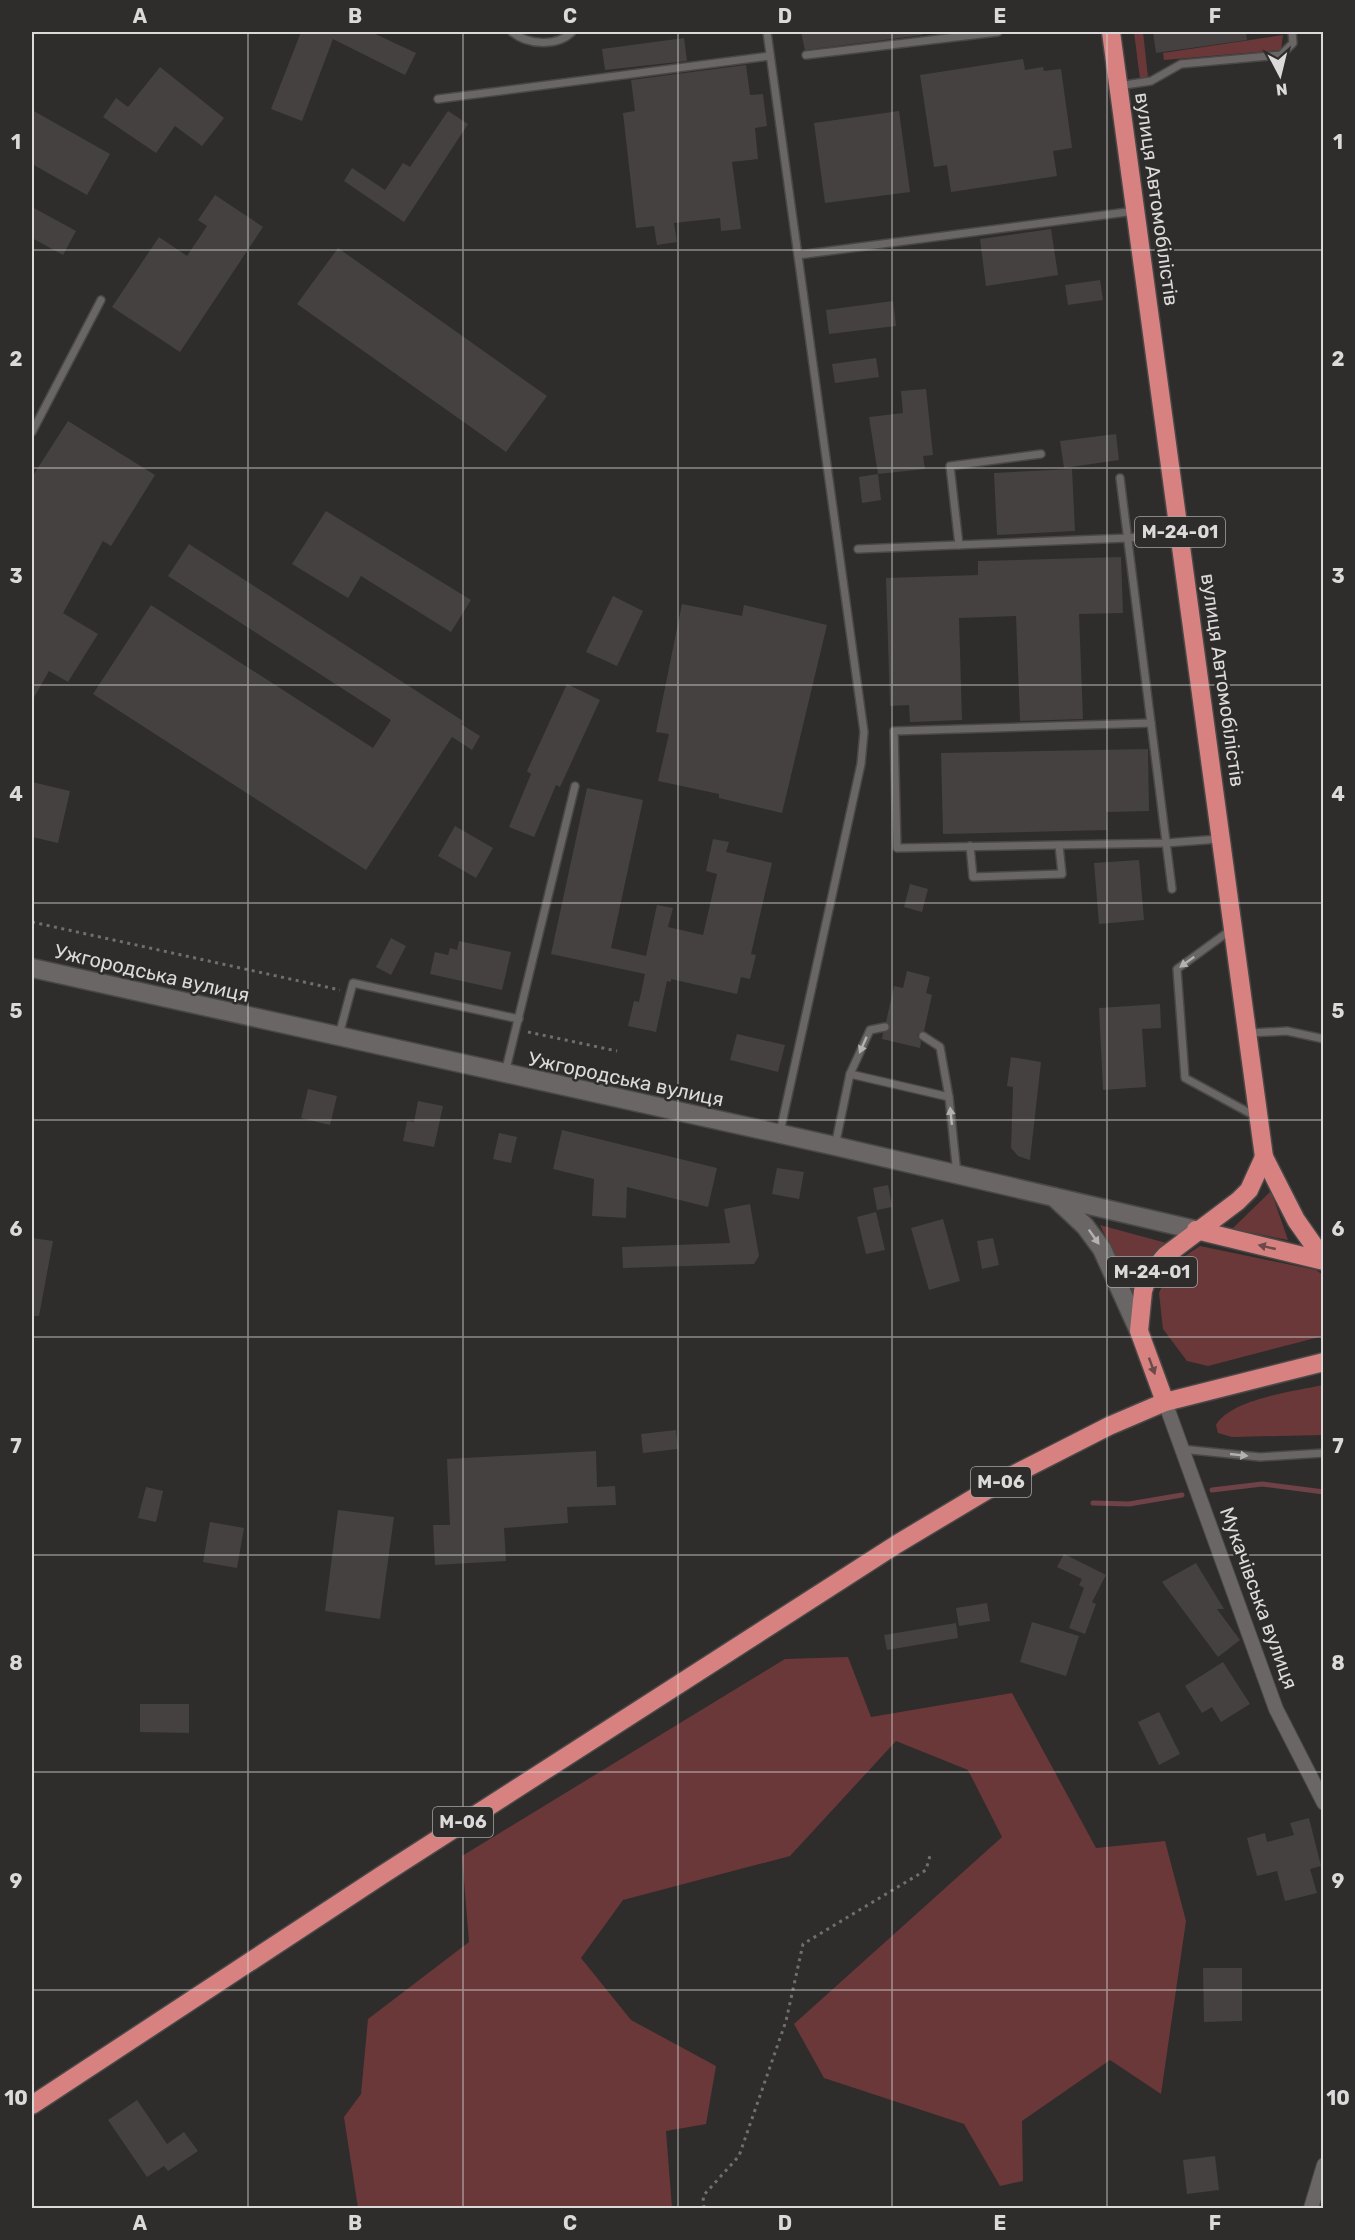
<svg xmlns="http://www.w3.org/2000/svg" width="1355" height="2240" viewBox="0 0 1355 2240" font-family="Rubik,sans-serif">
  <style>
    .green { fill: #6a3838 }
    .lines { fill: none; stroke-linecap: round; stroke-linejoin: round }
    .stream { stroke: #6e4247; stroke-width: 5 }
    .building { fill: #454141 }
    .lane-casing { stroke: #4a4847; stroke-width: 10 }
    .street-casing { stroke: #4a4847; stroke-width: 16 }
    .secondary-casing { stroke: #4a4847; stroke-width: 21 }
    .highway-casing { stroke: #4a4847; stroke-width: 21 }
    .path { stroke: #716e6e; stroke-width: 3; stroke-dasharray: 3 4.5; stroke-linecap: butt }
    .lane { stroke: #6a6666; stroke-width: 7 }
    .street { stroke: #6a6666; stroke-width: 14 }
    .secondary { stroke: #6a6666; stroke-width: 18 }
    .highway { stroke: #d78281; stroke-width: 18 }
    .oneway { fill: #b3b1b1 }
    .oneway2 { fill: #6a4a4a }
    .grid { fill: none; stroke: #dbd9d9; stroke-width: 1.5; stroke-opacity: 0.55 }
    .labels { text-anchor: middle; stroke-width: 5; stroke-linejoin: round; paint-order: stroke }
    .shield { fill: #2f2c2c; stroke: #a7a5a5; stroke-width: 1.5 }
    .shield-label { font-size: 18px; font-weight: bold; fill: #dbd9d9 }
    .street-label { font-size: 20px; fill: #dbd9d9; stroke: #2f2c2c }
    .neatline { fill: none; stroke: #dbd9d9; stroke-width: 2 }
    .grid-label { font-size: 20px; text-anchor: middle; font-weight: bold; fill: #dbd9d9 }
  </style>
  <rect width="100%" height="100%" fill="#2f2c2c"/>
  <!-- green -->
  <g class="green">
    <path d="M1134,32H1143L1148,77L1140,79Z"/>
    <path d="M1283,35L1281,50L1164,60L1163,53Z"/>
    <path d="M1271,1191L1288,1240L1232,1229Z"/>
    <path d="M1100,1225L1170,1244L1148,1262L1133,1293Z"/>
    <path d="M1200,1246L1316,1270L1323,1275V1336L1208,1366L1187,1361L1163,1329L1159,1293L1171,1265Z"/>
    <path d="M1323,1385V1435L1232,1437L1218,1433L1216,1425C1231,1399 1295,1391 1323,1385Z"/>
    <path d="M848,1657L871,1717L1012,1693L1096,1848L1165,1841L1186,1921L1161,2094L1110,2060L1022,2121L1023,2181L1000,2186L964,2124L824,2078L794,2024L1002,1837L968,1770L896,1741L790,1856L623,1900L581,1958L631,2020L716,2066L706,2124L666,2131L672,2208H358L344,2117L361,2094L368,2019L469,1942L462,1856L785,1659Z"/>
  </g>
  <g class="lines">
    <!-- stream -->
    <g class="stream">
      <path d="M1212,1490L1262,1484L1324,1492"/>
      <path d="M1093,1503L1129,1504L1182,1495"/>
    </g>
  </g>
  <!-- building -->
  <g class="building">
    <path d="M301,32H371L416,53L405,75L333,39L302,121L271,109Z"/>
    <path d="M801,32H922L923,35L805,50Z"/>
    <path d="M1153,32H1246L1247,40L1156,53Z"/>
    <path d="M684,38L687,61L605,70L602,49Z"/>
    <path d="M1023,59L1025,70L1043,67L1044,71L1061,69L1072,148L1053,151L1057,176L951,192L947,165L934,167L920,75Z"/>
    <path d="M746,65L750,95L763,94L767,126L755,128L758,159L732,162L741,229L721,231L720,218L674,223L677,242L657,245L654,226L636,228L623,113L635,111L631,80Z"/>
    <path d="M160,67L224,118L202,146L175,126L156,153L103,117L116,98L128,107Z"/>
    <path d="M32,110L110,154L87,195L32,164Z"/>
    <path d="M448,111L468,124L404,222L344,181L352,168L385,190L403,163L410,167Z"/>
    <path d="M899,111L910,192L825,203L814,123Z"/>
    <path d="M215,195L263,227L180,352L112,307L159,237L187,256L207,226L198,220Z"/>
    <path d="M32,207L76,231L63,255L32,238Z"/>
    <path d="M1051,229L1058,275L986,286L980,239Z"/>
    <path d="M338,248L547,396L506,452L297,304Z"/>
    <path d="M1100,280L1103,300L1068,305L1065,285Z"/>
    <path d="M893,301L896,326L829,334L826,310Z"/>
    <path d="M876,358L879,377L835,383L832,364Z"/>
    <path d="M926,389L933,455L923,456L925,469L878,474L869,417L903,413L901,391Z"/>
    <path d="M68,421L155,475L111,546L103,541L63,613L98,634L68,682L49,671L32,701V477Z"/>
    <path d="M1116,434L1119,460L1064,468L1060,441Z"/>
    <path d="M1072,469L1075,531L997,535L994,473Z"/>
    <path d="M878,474L881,500L862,503L859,477Z"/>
    <path d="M326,511L471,600L451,632L361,576L348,598L292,564Z"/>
    <path d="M189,544L463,721L461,724L480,736L472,750L452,737L366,870L93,694L151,605L373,748L391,720L168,576Z"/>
    <path d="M1121,557L1123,613L1079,614L1083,719L1020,721L1016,616L959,618L962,720L910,722L909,705L890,706L886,578L978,575V561Z"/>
    <path d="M613,596L643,611L617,666L586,652Z"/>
    <path d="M682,604L742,616L744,605L827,625L782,813L719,798V794L658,781L669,734L656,732Z"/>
    <path d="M567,684L600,700L560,787L556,785L534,837L509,827L531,774L527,771Z"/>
    <path d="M1148,749L1149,811L1106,812L1107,830L943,834L941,753Z"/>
    <path d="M32,782L70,791L58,843L32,837Z"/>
    <path d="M587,788L643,800L611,948L646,956L657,905L673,908L668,927L703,935L717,874L706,871L713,839L729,842L726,852L772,863L751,954L756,955L750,979L741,977L737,994L671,979V982L667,981L656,1032L628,1026L634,1001L639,1002L645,974L551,954Z"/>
    <path d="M455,826L493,848L476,878L438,856Z"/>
    <path d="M1139,860L1144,920L1099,924L1094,863Z"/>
    <path d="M910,884L928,889L922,912L904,907Z"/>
    <path d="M391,938L406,946L391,975L376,967Z"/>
    <path d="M459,941L511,952L502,990L430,974L435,952L448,955L450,948L457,950Z"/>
    <path d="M907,971L930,977L926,993L932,995L924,1031L917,1035L921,1042L920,1048L882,1039L883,1033L890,1028L886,1022L894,986L903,988Z"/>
    <path d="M1160,1004L1161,1028L1142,1029L1146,1087L1103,1090L1099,1008Z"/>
    <path d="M737,1034L785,1045L778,1072L730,1060Z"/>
    <path d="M1011,1057L1041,1062L1030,1160L1018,1156L1011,1148L1013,1087L1007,1086Z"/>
    <path d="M308,1089L337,1096L330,1125L301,1118Z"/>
    <path d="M418,1101L443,1106L434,1147L403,1141L407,1121L414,1122Z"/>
    <path d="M562,1130L717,1168L708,1207L627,1187L626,1218L592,1216L594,1179L553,1169Z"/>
    <path d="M499,1133L517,1137L511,1163L493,1159Z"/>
    <path d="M777,1168L804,1172L799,1199L772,1194Z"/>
    <path d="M888,1185L892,1207L877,1210L873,1188Z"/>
    <path d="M750,1204L759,1256L754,1264L623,1268L622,1247L730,1243L724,1209Z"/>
    <path d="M876,1212L885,1250L866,1254L857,1217Z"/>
    <path d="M943,1219L960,1281L929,1290L911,1228Z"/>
    <path d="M32,1238L53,1241L39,1316H32Z"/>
    <path d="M993,1238L999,1265L982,1269L977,1241Z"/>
    <path d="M676,1430L678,1449L643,1453L641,1434Z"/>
    <path d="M596,1451L597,1487L615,1486L616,1505L567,1507L568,1523L504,1528L506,1561L435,1565L433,1525H450L447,1459Z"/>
    <path d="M146,1487L163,1491L156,1522L138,1518Z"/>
    <path d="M338,1510L394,1517L380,1619L325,1611Z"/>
    <path d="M210,1522L244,1528L237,1568L203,1562Z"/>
    <path d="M1064,1554L1106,1575L1092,1602L1096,1604L1085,1634L1069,1628L1084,1588L1079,1585L1082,1579L1057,1567Z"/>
    <path d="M1196,1563L1224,1609H1217L1240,1640L1218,1657L1162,1582Z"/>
    <path d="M987,1603L990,1621L959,1626L956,1608Z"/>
    <path d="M1032,1622L1079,1636L1066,1676L1020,1662Z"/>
    <path d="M956,1623L958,1638L887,1650L884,1635Z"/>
    <path d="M1223,1662L1250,1704L1221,1722L1212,1707L1202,1713L1185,1686Z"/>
    <path d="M140,1704H189V1733L140,1732Z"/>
    <path d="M1159,1712L1180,1754L1159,1765L1138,1722Z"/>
    <path d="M1309,1818L1321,1866L1310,1869L1317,1893L1285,1901L1277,1871L1257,1876L1247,1838L1265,1833L1267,1842L1294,1835L1290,1823Z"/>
    <path d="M1203,1968H1242V2021L1204,2022Z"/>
    <path d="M137,2100L167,2144L184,2132L198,2151L168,2171L164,2166L147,2177L108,2120Z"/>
    <path d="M1215,2156L1219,2190L1187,2194L1183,2160Z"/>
  </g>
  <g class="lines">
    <defs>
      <g id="lane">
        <path d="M512,32C528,45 557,47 572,32"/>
        <path d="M767,32L864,732L861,764L780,1132"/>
        <path d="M806,55L998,32"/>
        <path d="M1118,86L1151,81L1181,64L1281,55L1293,43L1292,32"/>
        <path d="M438,99L770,56"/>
        <path d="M798,255L1135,211"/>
        <path d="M32,432L101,300"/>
        <path d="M1120,478L1172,889"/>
        <path d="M959,545L950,466L1041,454"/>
        <path d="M858,549L1128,538L1177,533"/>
        <path d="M1151,723L894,731L897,848L1166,843L1219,839"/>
        <path d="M970,846L973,877L1062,874L1059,845"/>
        <path d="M1232,929L1177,969L1185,1078L1257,1117"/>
        <path d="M1249,1033L1287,1031L1324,1039"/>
        <path d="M339,1035L353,983L519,1019"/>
        <path d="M923,1036L940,1047L949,1097"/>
        <path d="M505,1073L575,786"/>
        <path d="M850,1074L870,1030L885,1027"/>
        <path d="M835,1146L850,1074L949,1097L957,1174"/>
        <path d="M1181,1449L1260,1457L1324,1453"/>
      </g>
      <g id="street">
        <path d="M1165,1402L1276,1709L1324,1803"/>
        <path d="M1311,2208L1324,2165"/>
      </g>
      <g id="secondary">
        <path d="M32,968L835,1146L1196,1230"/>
        <path d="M1054,1197L1085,1226L1102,1249L1139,1331"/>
      </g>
      <g id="highway">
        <path d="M1111,32L1264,1157L1296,1220L1324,1260"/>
        <path d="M1196,1230L1324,1261"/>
        <path d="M1165,1402L1139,1331L1143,1291L1148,1276L1165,1256L1238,1201L1249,1190L1264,1157"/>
        <path d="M32,2105L382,1875L897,1544L1009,1477L1109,1426L1165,1402L1324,1362"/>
      </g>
    </defs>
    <!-- lane casing -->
    <use href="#lane" class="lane-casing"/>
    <!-- street casing -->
    <use href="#street" class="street-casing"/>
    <!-- secondary casing -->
    <use href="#secondary" class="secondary-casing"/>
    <!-- highway casing -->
    <use href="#highway" class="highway-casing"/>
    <!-- path -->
    <g class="path">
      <path d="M32,922L340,990"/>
      <path d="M528,1032L617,1051"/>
      <path d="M704,2208L703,2196L739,2156L786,2021L803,1944L926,1870L931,1852"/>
    </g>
    <!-- lane -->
    <use href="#lane" class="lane"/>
    <!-- street -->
    <use href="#street" class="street"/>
    <!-- secondary -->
    <use href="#secondary" class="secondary"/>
    <!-- highway -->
    <use href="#highway" class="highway"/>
  </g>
  <!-- one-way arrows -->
  <defs><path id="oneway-solid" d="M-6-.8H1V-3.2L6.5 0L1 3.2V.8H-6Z" transform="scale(1.5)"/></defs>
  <g class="oneway">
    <use href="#oneway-solid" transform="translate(1187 962) rotate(144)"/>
    <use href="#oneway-solid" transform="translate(863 1045) rotate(114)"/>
    <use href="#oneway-solid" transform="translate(951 1116) rotate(-96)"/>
    <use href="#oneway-solid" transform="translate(1094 1237) rotate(55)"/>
    <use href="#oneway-solid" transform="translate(1239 1455) rotate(6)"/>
  </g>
  <g class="oneway2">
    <use href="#oneway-solid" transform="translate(1267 1247) rotate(-167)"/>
    <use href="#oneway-solid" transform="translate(1152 1366) rotate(70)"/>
  </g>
  <!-- grid -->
  <path class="grid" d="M248,32V2208M463,32V2208M678,32V2208M892,32V2208M1107,32V2208M32,250H1324M32,468H1324M32,685H1324M32,903H1324M32,1120H1324M32,1337H1324M32,1555H1324M32,1772H1324M32,1990H1324"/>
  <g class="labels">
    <!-- shield labels -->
    <g class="shield">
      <rect x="1135" y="517" width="90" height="30" rx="4.5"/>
      <rect x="1107" y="1257" width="90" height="30" rx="4.5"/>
      <rect x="971" y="1467" width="60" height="30" rx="4.5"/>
      <rect x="433" y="1807" width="60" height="30" rx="4.5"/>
    </g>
    <g class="shield-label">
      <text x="1180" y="538">М-24-01</text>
      <text x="1152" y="1278">М-24-01</text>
      <text x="1001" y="1488">М-06</text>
      <text x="463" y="1828">М-06</text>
    </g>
    <!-- street labels -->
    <g class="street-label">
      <text transform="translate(1157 199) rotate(82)" y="7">вулиця Автомобілістів</text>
      <text transform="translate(1223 680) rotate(82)" y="7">вулиця Автомобілістів</text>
      <text transform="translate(152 973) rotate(13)" y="7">Ужгородська вулиця</text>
      <text transform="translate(626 1079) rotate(12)" y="7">Ужгородська вулиця</text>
      <text transform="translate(1259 1598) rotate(70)" y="7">Мукачівська вулиця</text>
    </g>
  </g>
  <!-- border -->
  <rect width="1355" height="2240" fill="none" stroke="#2f2c2c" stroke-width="66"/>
  <!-- north arrow -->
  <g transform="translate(1280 75) rotate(173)" stroke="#2f2c2c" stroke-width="4.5" paint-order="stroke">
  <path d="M0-4.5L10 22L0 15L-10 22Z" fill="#dbd9d9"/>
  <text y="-9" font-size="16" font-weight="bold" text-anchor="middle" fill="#dbd9d9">N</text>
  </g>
  <rect x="33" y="33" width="1289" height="2174" class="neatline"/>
  <g class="grid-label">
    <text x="140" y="23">A</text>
    <text x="355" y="23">B</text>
    <text x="570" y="23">C</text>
    <text x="785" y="23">D</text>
    <text x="1000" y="23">E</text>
    <text x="1215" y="23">F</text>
    <text x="16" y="149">1</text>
    <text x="1338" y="149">1</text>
    <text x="16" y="366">2</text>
    <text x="1338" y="366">2</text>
    <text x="16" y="583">3</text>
    <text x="1338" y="583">3</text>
    <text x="16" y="801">4</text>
    <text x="1338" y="801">4</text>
    <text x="16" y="1018">5</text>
    <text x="1338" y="1018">5</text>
    <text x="16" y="1236">6</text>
    <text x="1338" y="1236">6</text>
    <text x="16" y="1453">7</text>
    <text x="1338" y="1453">7</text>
    <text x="16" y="1670">8</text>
    <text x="1338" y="1670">8</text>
    <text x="16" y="1888">9</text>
    <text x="1338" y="1888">9</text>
    <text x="16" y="2105">10</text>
    <text x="1338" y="2105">10</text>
    <text x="140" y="2230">A</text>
    <text x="355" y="2230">B</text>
    <text x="570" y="2230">C</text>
    <text x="785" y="2230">D</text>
    <text x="1000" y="2230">E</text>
    <text x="1215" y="2230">F</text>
  </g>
</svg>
